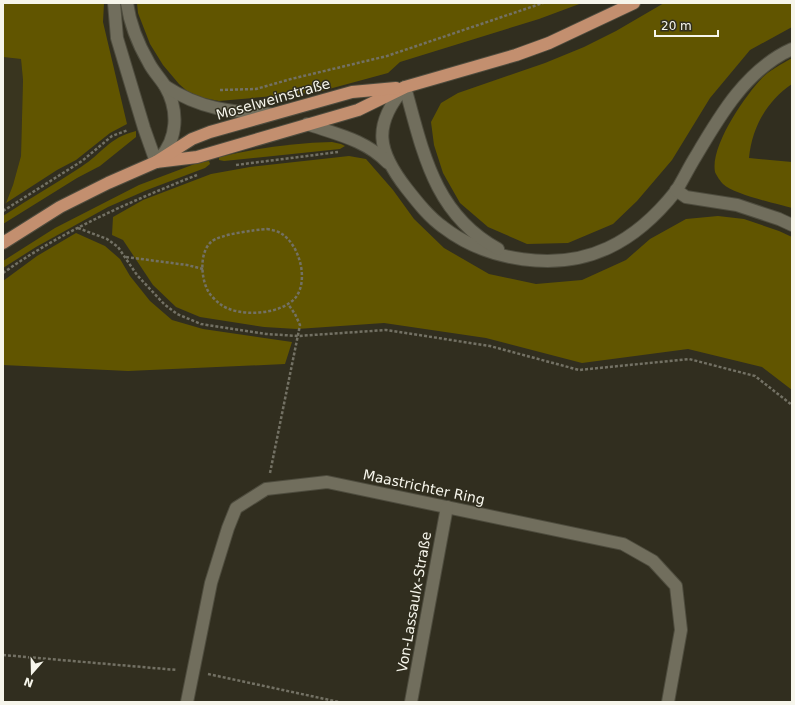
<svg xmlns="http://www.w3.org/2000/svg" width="795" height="705" viewBox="0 0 795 705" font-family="'DejaVu Sans',sans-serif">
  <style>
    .built { fill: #39351f }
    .green { fill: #615500 }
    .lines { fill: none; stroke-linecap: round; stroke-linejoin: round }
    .minor-casing { stroke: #4e4c3e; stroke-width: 14 }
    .major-casing { stroke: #4e4c3e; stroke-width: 14 }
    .path { stroke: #737164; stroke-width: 2.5; stroke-dasharray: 3 2; stroke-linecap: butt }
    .minor { stroke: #716e5d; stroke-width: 12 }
    .major { stroke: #c38f6f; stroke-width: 12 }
    .labels { text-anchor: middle; stroke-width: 3; stroke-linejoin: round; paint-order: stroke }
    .street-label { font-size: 14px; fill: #f6f5eb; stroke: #312e1f }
  </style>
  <rect width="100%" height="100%" fill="#312e1f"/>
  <!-- built -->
  <path class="built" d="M3,57L21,59L23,80L21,156L13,185L6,203L3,205Z"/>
  <!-- green -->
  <g class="green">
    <path d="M3,3H104L103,22L127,124L110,133L76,160L57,170L6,203L13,185L21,156L23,80L21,59L3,57Z"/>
    <path d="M137,3H582L539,19L400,62L388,73L318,92L219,101L199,97L187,91L179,84L163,65L150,44L138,13Z"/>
    <path d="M664,3H792V27L750,50L710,98L672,160L637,201L613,224L568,243L527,244L488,227L460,203L443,173L434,145L431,122L441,103L458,93L545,63L584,47L616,31Z"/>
    <path d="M792,58V84C767,101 752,127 749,158L792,162V208C777,204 733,194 723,184C721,182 716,175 715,172C710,146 745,96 762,78C770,70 782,64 792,58Z"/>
    <path d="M136,131V137L100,166L77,178L3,224V216C29,199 55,184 81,167C103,153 108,138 136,131Z"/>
    <path d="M332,142L341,144L345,146L340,149L224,161L219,160V157C256,148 294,143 332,142Z"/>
    <path d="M349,156L366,159L393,190L414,219L444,248L489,274L536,284L582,280L626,260L650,239L686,219L718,216L744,219L779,231L792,237V390L762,367L688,349L582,363L486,338L384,323L297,329L264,327L200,317L176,307L153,285L123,240L112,235L113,217L143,200L211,174L250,167Z"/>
    <path d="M209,161L210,164L205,168L147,190L108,207L36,247L3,268V261L55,228L139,185L200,162Z"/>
    <path d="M76,233L105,246L120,259L130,276L150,301L172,320L203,329L292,342L285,364L128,371L3,365V281L37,256Z"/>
  </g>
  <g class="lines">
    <defs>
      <g id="minor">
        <path d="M114,3L117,38L144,128L156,162"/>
        <path d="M127,3C130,25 138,44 149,63C153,71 160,78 165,86C179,110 178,139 159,159"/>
        <path d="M165,86C200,109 230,112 271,114"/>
        <path d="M405,87C372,125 377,151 407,189C418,203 429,217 443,227C487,261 557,272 608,248C636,235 657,215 676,191C683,180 689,167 696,156C720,115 747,69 792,49"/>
        <path d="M405,87C423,152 434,214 498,249"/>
        <path d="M307,124C336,134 366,140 388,163"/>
        <path d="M676,190L686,197L737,205L779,219L792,225"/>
        <path d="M187,702L211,583L228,528L236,508L266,489L327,482L623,544L653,561L676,586L681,630L668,702"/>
        <path d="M411,702L447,507"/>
      </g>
      <g id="major">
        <path d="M156,162L197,157L358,110L405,87L516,55L549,43L634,3"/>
        <path d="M3,243L60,207L108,183L156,162L192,139L210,132L352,92L396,88"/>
      </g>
    </defs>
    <!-- minor casing -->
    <use href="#minor" class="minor-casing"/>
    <!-- major casing -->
    <use href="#major" class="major-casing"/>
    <!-- path -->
    <g class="path">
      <path d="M220,90L256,89L291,79L387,56L543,3"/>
      <path d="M236,165L338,152"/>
      <path d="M3,211L82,161L112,136L128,130"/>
      <path d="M78,228L107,239L118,247L137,275L164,304L177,314L201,324L266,334L298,336L386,330L490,346L579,370L689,359L755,376L792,405"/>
      <path d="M267,229C272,230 278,231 282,234C299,245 309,279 296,297C282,315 238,318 220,304C216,301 211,296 208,291C201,278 199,253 211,242C220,234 255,230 267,229Z"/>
      <path d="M126,257L187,265L203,269"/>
      <path d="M3,273C62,231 129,202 197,175"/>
      <path d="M270,473L300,325L295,314L288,304"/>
      <path d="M3,655L177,670"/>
      <path d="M208,674L339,702"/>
    </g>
    <!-- minor -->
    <use href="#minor" class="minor"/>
    <!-- major -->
    <use href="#major" class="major"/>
  </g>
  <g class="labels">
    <!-- street labels -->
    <g class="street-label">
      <text transform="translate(273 99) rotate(-16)" y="5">Moselweinstraße</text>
      <text transform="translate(424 487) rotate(12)" y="5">Maastrichter Ring</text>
      <text transform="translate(414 602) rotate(-80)" y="5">Von-Lassaulx-Straße</text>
    </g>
  </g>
  <!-- border -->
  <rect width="795" height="705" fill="none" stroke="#f6f5eb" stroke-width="8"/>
  <!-- north arrow -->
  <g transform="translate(32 673) rotate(200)" stroke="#312e1f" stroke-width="3" paint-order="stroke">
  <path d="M0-3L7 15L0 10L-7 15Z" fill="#f6f5eb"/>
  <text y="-6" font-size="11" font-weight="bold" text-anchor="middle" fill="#f6f5eb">N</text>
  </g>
  <!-- scale -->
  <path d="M655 30v6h63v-6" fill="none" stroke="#f6f5eb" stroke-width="2"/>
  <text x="661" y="30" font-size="12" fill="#f6f5eb" stroke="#312e1f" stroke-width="3" paint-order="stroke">20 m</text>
</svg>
